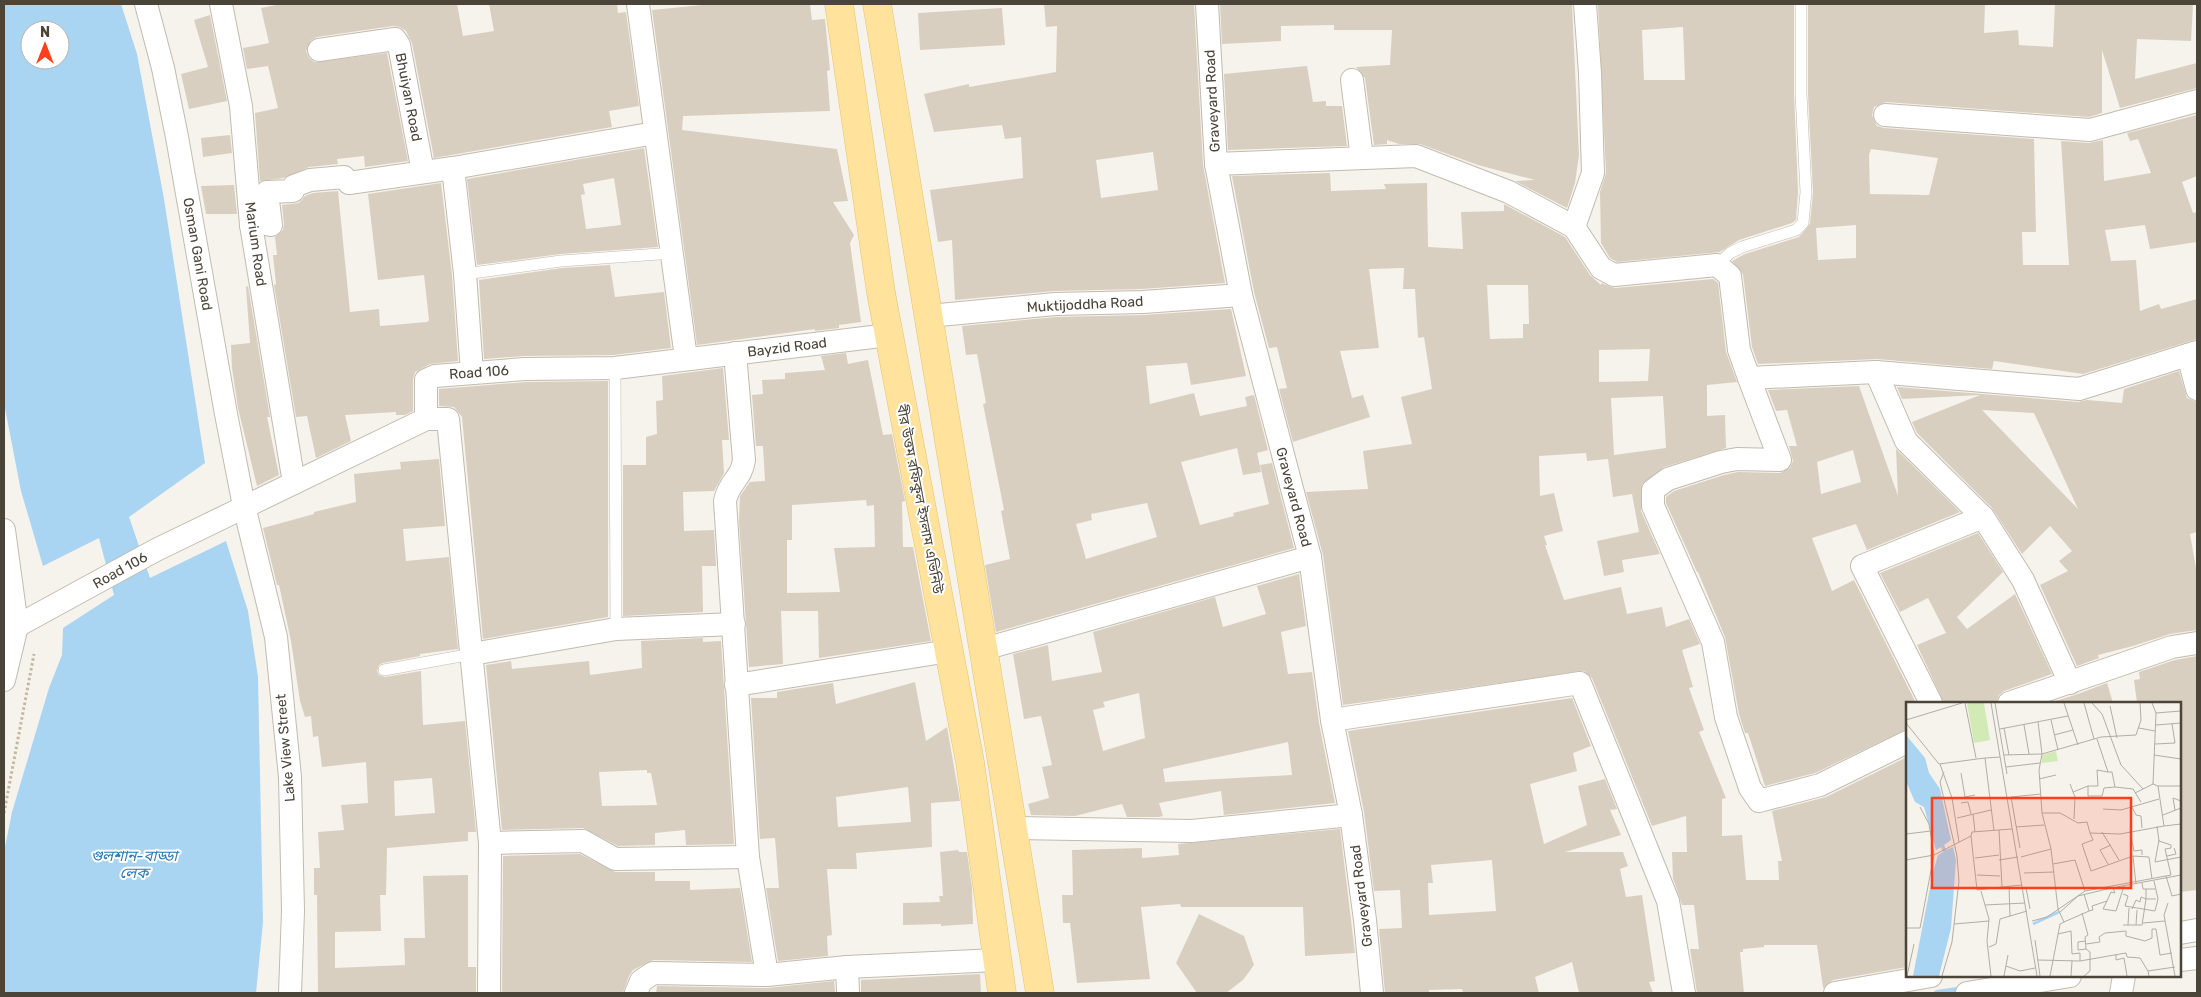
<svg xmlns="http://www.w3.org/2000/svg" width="2201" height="997" viewBox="0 0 2201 997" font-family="Rubik,'Noto Sans Bengali',sans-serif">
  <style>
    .water { fill: #a9d4f2; fill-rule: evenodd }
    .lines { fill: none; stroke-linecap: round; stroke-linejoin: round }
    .stream { stroke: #a9d4f2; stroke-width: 6 }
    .building { fill: #d8cfc1; fill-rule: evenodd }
    .lane-casing { stroke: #c2bbae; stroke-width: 12 }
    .street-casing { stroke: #c2bbae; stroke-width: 24 }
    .primary-casing { stroke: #e6c16a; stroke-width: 29 }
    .path { stroke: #c4b79f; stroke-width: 3; stroke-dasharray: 2.5 2.5; stroke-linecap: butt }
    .lane { stroke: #fff; stroke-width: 11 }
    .street { stroke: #fff; stroke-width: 22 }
    .primary { stroke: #ffe39c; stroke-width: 28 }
    .labels { text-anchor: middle; stroke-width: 4; stroke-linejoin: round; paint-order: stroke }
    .street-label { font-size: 14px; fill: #4b4439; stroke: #fff }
    .water-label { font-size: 15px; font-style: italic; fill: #2e7ab2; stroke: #fff }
    .inset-river { fill: none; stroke: #a9d4f2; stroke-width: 2.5 }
    .inset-road { fill: none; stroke: #b2ada4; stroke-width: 1 }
    .view { fill: #fc3f1d; fill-opacity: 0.15; stroke: #fc3f1d; stroke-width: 2.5 }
    .inset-edge { fill: none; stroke: #4b4439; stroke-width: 2.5 }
  </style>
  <rect width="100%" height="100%" fill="#f6f3ec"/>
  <!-- water -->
  <path class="water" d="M4,4H121L137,54L164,199L205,463L129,517L150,578L226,541L248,611L258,677L263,922L256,993H4V852L12,812L49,688L62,655L63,628L114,595L99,538L43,566L21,491L4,403ZM30,30H60V60H30Z"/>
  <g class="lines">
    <!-- stream -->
    <path class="stream" d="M1937,993L1964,989"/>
  </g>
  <!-- building -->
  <g class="building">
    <path d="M282,4H457L463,36L494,31L489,4H617L618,13L626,12L639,106L609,111L612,127L434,158L412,43L406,31L400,27L393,26L317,37L311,40L306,51L309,58L315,62L387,53L408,161L365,167L364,156L337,159L338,164L309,167L284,178L260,181L255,113L278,108L268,66L247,69L243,48L269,43L261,8Z"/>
    <path d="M713,4H810L812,20L825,19L830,70L827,71L830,111L683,116L682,130L837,149L848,201L833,202L854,235L850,243L861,322L839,325V328L815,331V329L697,345L652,10Z"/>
    <path d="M1044,4H1194L1203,165L1225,283L1142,289L1054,291L955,300L952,240L938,242L930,190L1023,178L1021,137L1005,139L1002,125L934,132L924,94L969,84V87L1056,72L1057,26L1046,27ZM1153,152L1158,190L1101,198L1096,160Z"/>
    <path d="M1220,4H1572L1579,155L1575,183L1567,208L1515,181L1535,180L1478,165L1420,144H1399L1387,140V144L1374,145L1365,78L1356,67L1390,65L1392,30H1334V25L1281,26V41L1222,44Z"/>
    <path d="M1598,4H1794V94L1798,192L1796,220L1792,223L1739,240L1720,252L1617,262L1610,258L1601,243L1600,192L1606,173ZM1683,27L1685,80H1644L1642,30Z"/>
    <path d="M1808,4H1985L1984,33L2018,30L2019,45L2053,47L2055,4H2193L2191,41L2137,39L2135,79L2197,63V88L2120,108L2102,50V113L2089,117L1886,102L1874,107L1872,115L1877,126L1884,128L2034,139L2036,232H2022L2023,265H2069L2061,141L2089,143L2103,140L2104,181L2151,173L2138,139L2130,141L2127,133L2197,115V176L2182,182L2193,213L2197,212V242L2150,249L2145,225L2105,230L2111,261L2136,260L2140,311L2159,304L2161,309L2197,299V339L2083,374L1994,361L1992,369L1877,359L1758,364L1752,347L1743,274L1732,261L1745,254L1799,237L1810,224L1813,192L1808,94ZM1871,149L1938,158L1929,195L1870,194L1869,155ZM1856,225V258L1818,260L1816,228Z"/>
    <path d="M1002,8L1005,45L920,50L918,13Z"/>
    <path d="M210,15L227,101L189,109L181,74L208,67L194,20Z"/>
    <path d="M1307,66L1313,102L1326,101V106H1342L1347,146L1228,150L1224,74Z"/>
    <path d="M230,135L232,153L203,157L201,138Z"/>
    <path d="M644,148L658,247L560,254L477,265L467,179ZM614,178L621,225L586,229L581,195L585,194L583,184Z"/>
    <path d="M1330,173L1331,191L1386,189L1384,184L1427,183L1428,247L1463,249L1461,212L1504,211V204L1565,237L1590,275L1601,285V283L1615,288L1713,279L1718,283L1726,352L1737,382L1707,385V416L1725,415L1726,448L1664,467L1642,484L1641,511L1660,554L1622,560L1624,572L1604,576L1597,541L1639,532L1632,494L1613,497L1608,459L1587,461L1586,453L1539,456L1540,496L1554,493L1563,531L1544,536L1547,545H1545L1564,600L1621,587L1627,614L1662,607L1666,627L1689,619L1700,644L1682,650L1693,687L1689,688L1704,730L1699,732L1726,798L1722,799V836L1742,835L1746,880H1779L1778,861H1782L1772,811L1826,797L1907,757V967L1833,980L1823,988L1817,945H1764V947L1743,949V952H1740L1744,993H1697L1690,949H1699L1694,905H1682L1673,878L1672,852H1687L1686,816L1652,826L1592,678L1584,671L1343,705L1323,555L1306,492L1368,489L1363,451L1412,444L1401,397L1432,389L1424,337L1418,338L1415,289H1403L1404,268L1369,269L1379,348L1340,351L1352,398L1363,395L1370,417L1293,442L1279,389L1287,388L1277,347L1269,348L1254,292L1232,176ZM1487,285H1528L1529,324H1523V338L1490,339ZM1650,349L1648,381L1599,382V350ZM1663,396L1666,448L1614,455L1611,398Z"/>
    <path d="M441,183L452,275L458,361L430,364L415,372L413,380V411L405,415H396V412L345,415L351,441L316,458L307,416L296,417L274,285L276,284L273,255H277L275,237L283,230L284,224L282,205L299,203L305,196L313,193L338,191L350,312L379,309L380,326L427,322L429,320L424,275L378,280L368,194Z"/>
    <path d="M234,185L237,214H206L201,186Z"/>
    <path d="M610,265L615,297L664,292L671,348L614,355L525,356L484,359L479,280L562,268Z"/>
    <path d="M248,286L270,417H267L279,475L257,486L238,408L232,368L231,345L250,343L246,287Z"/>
    <path d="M1231,309L1246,376L1191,385L1187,363L1146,366L1150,404L1194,393L1200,416L1247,406L1245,397L1254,395L1268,450L1257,453L1261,472L1243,475L1237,448L1181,462L1200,525L1234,516L1233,513L1269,504L1260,465L1272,463L1294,548L996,632L985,565L1010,559L1001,511L1004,510L983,404L986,403L977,354L966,355L962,326L1056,317L1144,315ZM1147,503L1157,537L1086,559L1076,524L1092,520L1091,514Z"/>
    <path d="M846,353L848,364L868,360L883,435L892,434L905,501L902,502L903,547H913L931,641L819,658L818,611H781L783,664L749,667L739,522L740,496L750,482L765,481L763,446H756L752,395L763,394L762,380L785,379V373L825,370L821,356ZM866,500L867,506L874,505L875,547L834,548L840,592L787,593V540H792V505Z"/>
    <path d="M723,368L729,440H722L724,473L714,491L683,492L684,531L714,530L716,566H702L703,612L623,616V465H646V437L657,434L656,401L663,400L662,376Z"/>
    <path d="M2179,371L2187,398L2197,402V532L2190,534L2197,574V630L2170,634L2133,646L2098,655L2099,658L2077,666L2040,585L2068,571L2059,561L2072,551L2050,526L2022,554L1992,508L1917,433L1912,422L1980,395L1902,399L1897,387L2078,402L2087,400L2122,403L2124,389ZM1982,410L2034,413L2078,509Z"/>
    <path d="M608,381V617L483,639L462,417L454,407L439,406V389L526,382Z"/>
    <path d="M1859,386L1898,496L1896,449L1960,512L1867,550L1856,524L1812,538L1832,591L1854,580L1916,703H1907V729L1815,773L1765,786L1748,733H1745L1739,714L1725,637L1698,572H1697L1666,503V497L1674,491L1724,475L1738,472L1780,473L1790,468L1793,461L1789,446H1797L1787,410L1776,411L1768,390ZM1853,450L1861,482L1821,494L1817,462Z"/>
    <path d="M439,459L445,526L403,529L406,561L449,557L458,649L420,654V656L383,663L379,665L377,671L379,675L385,677L421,671L423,725L465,721L476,832H468V841L387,848L386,895H380L381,931L335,932V968L405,965L404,938H425L423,876L468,875V967H476V993H318L317,895H314V868H320L318,832L344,830L341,805L368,803L366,762L322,767L318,736L313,737L311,716L305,717L300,701L291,641L279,585H277L263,528L314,514V512L356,502L354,474L401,469L400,462ZM432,778L435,813L395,816L394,781Z"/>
    <path d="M1978,533L2003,572L1957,617L1967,629L2015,594L2052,674L2004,691L1999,695L1996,703H1944L1917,645L1946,633L1928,598L1900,612L1880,573Z"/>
    <path d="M1299,574L1306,626L1281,632L1288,674L1312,672L1319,723L1335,803L1224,815L1221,791L1159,803L1163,816L1159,817H1127L1122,804L1075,816L1031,815L1028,804L1049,798L1042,767L1052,765L1041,716L1024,719L1013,654L1048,645L1052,681L1102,672L1093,632L1215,597L1223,627L1266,614L1257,586ZM1139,693L1145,738L1103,751L1093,710L1105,707L1103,702ZM1288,742L1292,775L1165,782L1163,769Z"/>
    <path d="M703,638V642L721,641L734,844L686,845L685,830L655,833V845L618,846L583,828L502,830L486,665L511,661L512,669L589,661L590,675L642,668L641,641ZM647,770V773H651L657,805L602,806L599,772Z"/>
    <path d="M2197,656V890L2180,892V703H2137L2134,680L2140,679L2139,672L2175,660Z"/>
    <path d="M915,682L926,741L947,727L960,801L931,803L932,847L856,853L857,869H827L832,935L827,936L828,956L778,961L766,888H779L775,838L760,839L751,698H777V692L833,683L836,704ZM908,787L911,822L838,827L836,797Z"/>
    <path d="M2107,683L2113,703H2049L2075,695Z"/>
    <path d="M1572,698L1591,746L1573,753L1577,771L1530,784L1544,844L1587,825L1578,786L1605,779L1617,809L1610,810L1621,835L1565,852H1623L1628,866L1620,869L1626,897L1642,895L1655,981L1649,982L1653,993H1579L1572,962L1535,977L1539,993H1463L1462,989L1429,990V993H1385L1379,929L1402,928L1400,890L1374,891L1364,812L1348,731ZM1492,860L1496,911L1429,915L1428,883H1433L1431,865Z"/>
    <path d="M1340,829L1355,953L1305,956L1303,907H1181L1180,904L1141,907L1150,979L1077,983L1070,923H1063L1062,895H1073L1072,850L1142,848V858L1179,855L1178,844Z"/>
    <path d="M958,850L959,852H967L972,887L973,924L941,926V924L903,925V903L940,902L939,896H943L940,852Z"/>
    <path d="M580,854L615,872H655V881H690V890L740,888L752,962L653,960L633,970L629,976L623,993H502L503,856Z"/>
    <path d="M1199,914L1244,936L1254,965L1243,980L1226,993H1197L1176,963Z"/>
    <path d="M980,974L981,993H861V980Z"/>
    <path d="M834,981L835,993H656L657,986L767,988Z"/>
  </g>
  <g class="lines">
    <defs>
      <g id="lane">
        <path d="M1717,265L1730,253L1742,247L1796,230L1803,223L1806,192L1801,94V4"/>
        <path d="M465,274L561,261L673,253"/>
        <path d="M615,368L616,629"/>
        <path d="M384,670L472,654"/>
      </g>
      <g id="street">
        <path d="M146,4L163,68L177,137L226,414L244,506L276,637L290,777L293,911L290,993"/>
        <path d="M221,4L241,106L251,225L294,483"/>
        <path d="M638,4L686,358"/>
        <path d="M1207,4L1216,164L1241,295L1310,557L1332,720L1351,815L1365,920L1372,993"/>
        <path d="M319,50L395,39L399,45L423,172"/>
        <path d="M1352,80L1362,158"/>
        <path d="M1885,115L2090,130L2197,101"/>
        <path d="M1216,164L1416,156L1509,192L1574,227L1601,268L1614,275L1717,265L1730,276L1739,350L1749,378L1876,372L2079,389L2197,352"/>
        <path d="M453,168L465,274L472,373"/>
        <path d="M251,225L262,223L271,225L267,192L293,191L294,186L310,180L344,177L349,183L453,168L655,133"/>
        <path d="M1574,227L1593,173L1590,73L1585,4"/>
        <path d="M929,316L1055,304L1143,302L1241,295"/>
        <path d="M735,353L744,460C741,480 729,481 725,501L748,857L767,975L847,967L997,960"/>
        <path d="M2188,355L2197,389"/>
        <path d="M1876,372L1906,441L1983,517L2023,580L2070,683"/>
        <path d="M1749,378L1780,460L1737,459L1721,462L1668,479L1653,490V506L1713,642L1726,717L1750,788L1759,801L1820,785L1907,742"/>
        <path d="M426,419V380L435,376L525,369L615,368L889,335"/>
        <path d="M4,530L17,626L4,680"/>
        <path d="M4,628L17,626L156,550L426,419H448L490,843L489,993"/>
        <path d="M984,649L1310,557"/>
        <path d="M472,654L616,629L734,624"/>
        <path d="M736,685L949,651"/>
        <path d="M1931,703L1862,566L1983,517"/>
        <path d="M2009,703L2172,647L2197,643"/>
        <path d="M1332,720L1580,683L1668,901L1684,993"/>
        <path d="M1013,828L1192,831L1351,815"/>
        <path d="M490,843L583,841L615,859L748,857"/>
        <path d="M2180,933L2197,930"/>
        <path d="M2180,960L2197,958"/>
        <path d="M847,967L848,993"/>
        <path d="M636,993L641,981L653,973L767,975"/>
        <path d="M1835,993L1931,976"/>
        <path d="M1967,993L2070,976"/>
        <path d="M2121,993L2124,976"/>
      </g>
      <g id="primary">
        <path d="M839,4L881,293L970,762L1002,993"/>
        <path d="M877,4L1040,993"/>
      </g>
    </defs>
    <!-- lane casing -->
    <use href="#lane" class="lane-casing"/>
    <!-- street casing -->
    <use href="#street" class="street-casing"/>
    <!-- primary casing -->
    <use href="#primary" class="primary-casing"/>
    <!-- path -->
    <path class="path" d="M4,813L34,654"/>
    <!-- lane -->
    <use href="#lane" class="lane"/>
    <!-- street -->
    <use href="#street" class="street"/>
    <!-- primary -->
    <use href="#primary" class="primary"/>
  </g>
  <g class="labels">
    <!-- street labels -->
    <g class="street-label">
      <text transform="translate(409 97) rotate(79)" y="5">Bhuiyan Road</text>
      <text transform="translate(1212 101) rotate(-93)" y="5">Graveyard Road</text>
      <text transform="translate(256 244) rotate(82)" y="5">Marium Road</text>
      <text transform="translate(198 254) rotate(80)" y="5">Osman Gani Road</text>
      <text transform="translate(1085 304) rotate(-3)" y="5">Muktijoddha Road</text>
      <text transform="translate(787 347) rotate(-7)" y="5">Bayzid Road</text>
      <text transform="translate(479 372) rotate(-4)" y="5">Road 106</text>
      <text transform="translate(1294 497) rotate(75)" y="5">Graveyard Road</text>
      <text transform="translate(920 499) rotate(79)" y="5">বীর উত্তম রফিকুল ইসলাম এভিনিউ</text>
      <text transform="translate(120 570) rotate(-29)" y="5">Road 106</text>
      <text transform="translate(285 748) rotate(-95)" y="5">Lake View Street</text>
      <text transform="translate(1361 896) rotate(-97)" y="5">Graveyard Road</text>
    </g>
    <!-- water labels -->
    <g class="water-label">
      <text x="134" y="861">গুলশান-বাড্ডা<tspan x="134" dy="17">লেক</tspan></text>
    </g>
  </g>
  <!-- overview -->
  <g transform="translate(1906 702)">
    <rect width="275" height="275" fill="#f6f3ec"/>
    <path d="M150,49L152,59L136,61V53Z" fill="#d2eab5"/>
    <path d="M61,1H78L84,38L68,41Z" fill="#d2eab5"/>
    <path d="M0,33L19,56L23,71L34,87L45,138L38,143L40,148L47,145L50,158L45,226L33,274H7L27,170L32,153L37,150L35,145L30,148L18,105L9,100L0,79Z" fill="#a9d4f2"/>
    <path class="inset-river" d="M127,222L153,210"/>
    <path class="inset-road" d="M59,1L70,56M85,1L131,274M89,1L101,72M158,1L172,43M178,1L188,37M186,1L196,12L215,63L237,87M204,4L211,36M250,11L275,9M0,18L56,1M145,18L152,48M132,20L136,52L133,68L136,111L145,147L152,207L158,220L154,222L144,274M0,21L33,62L79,56M118,23L123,52M250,23L275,21M98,26L103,53M233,26L249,29M94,27L162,14M148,33L167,28M191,37L202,70H206L209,85L227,87L235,100M249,42L269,41L266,22M98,53L136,52L195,35L230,33L235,18L234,1M248,53L275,57M34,62L46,96L53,140M100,65L134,61M55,71L59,95L69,93M133,77L150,73M164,82L169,95L168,117M182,84H192L191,68L202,70M252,84H275M167,90L182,84V94H196L198,86L209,85M229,91L247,82M105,95L135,92M105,95L114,146M55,101L62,100L65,112M226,105L230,113L235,114L236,126M197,107L215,108L253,97M269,108L267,96L275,99M136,111H154L172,121L181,120L184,131L214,132L258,124L252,84L247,82L250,11L246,1M67,112L69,130M257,113L275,106M51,116L85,108M258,124L275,122M110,125L138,123M93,128L96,185L116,183M88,129L79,56L94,55M224,129L228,149L236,148V153M196,130L213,158M184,131L187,138L176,142L185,169L227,154L230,182M0,132L25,129M65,134L71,188L96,185M253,138L249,160L275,155M227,154L243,155L246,177M261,154L270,152L268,146M115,155L145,147M69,156L93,153M0,158L28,153L65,134L66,130L106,127M93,158L112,155M202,162L194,148L205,143M118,171L148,170M71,173L94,174M260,174L266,194L275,192M236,181L237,187H249M103,184L104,214M211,185L275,173M120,186L124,207M75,189L83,217L81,239L85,274M179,189L265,173L259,147L265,146V143L253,139L251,124M217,192L222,194L219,204L249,209L252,197L248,179M201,199L197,207L210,209L218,184M262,201L258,213L269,274M79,203L119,201M226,207L230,198L234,200L235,195L240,197V187M183,209L187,208L186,204L201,199L205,190L209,191L207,186M153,211L172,194L205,186M176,211L182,233L179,235L180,247L184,250V269L178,274M126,219L141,215L179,189L169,158L147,162M158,220L183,209L178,192M237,221L259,219M48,222L83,219M217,223H236L240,197H250M222,223L223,206M230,223L231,208M0,226H14L28,153L23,122L14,105M152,232L165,229L166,252L174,251V259M129,238L134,274M180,239L172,240V248L180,247M180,242L194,240L193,235L199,231L220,229V234L239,239L246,236V227H250L254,253L266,251M83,245L90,242L94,217L121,209M210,252V258L218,256L221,274M132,258L174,259L220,251L221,255L234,256L242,269M100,264L114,269L129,266M1,274L8,242M36,274L46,240L53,179L51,154L34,80L38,70M98,274L102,253M165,274L166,259M243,274L242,269L269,265"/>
    <path class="view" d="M26,96H225V186H26Z"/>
    <rect width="275" height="275" class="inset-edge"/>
  </g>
  <!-- border -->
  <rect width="2201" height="997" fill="none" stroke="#4b4439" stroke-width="10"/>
  <!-- north arrow -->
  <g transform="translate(45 45)"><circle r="24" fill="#ffffff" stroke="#b7b4b0"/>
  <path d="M0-4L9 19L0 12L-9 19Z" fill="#fc3f1d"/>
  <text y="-8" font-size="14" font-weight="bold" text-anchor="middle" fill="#4b4439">N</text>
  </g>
</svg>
